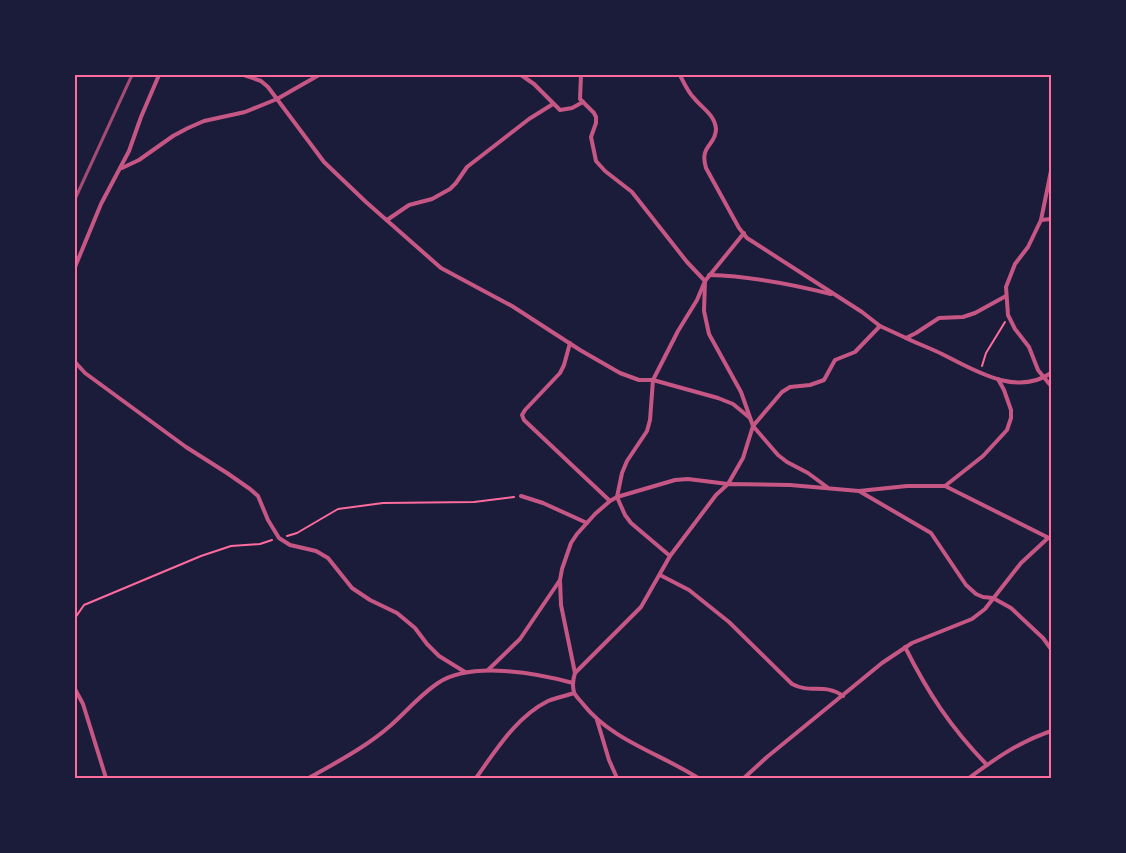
<svg xmlns="http://www.w3.org/2000/svg" width="1126" height="853" viewBox="0 0 1126 853" font-family="'Titillium Web',sans-serif">
  <style>
    .lines { fill: none; stroke-linecap: round; stroke-linejoin: round }
    .path { stroke: #ff6b9d; stroke-width: 2 }
    .minor { stroke: #c65784; stroke-width: 4 }
    .rail { stroke: #a44b75; stroke-width: 3 }
    .neatline { fill: none; stroke: #ff6b9d; stroke-width: 2 }
  </style>
  <rect width="100%" height="100%" fill="#1b1b3a"/>
  <g class="lines">
    <!-- path -->
    <g class="path">
      <path d="M982,366L986,353L1005,322"/>
      <path d="M287,536L297,533L338,509L383,503L474,502L514,497"/>
      <path d="M75,618L84,605L201,556L231,546L260,544L272,540"/>
    </g>
    <!-- minor -->
    <g class="minor">
      <path d="M244,75L261,81L268,87L324,162L366,202L441,268L512,306L580,350L620,373L639,380H653L718,398L733,404L750,418"/>
      <path d="M521,75L534,84L560,110L572,108L583,102"/>
      <path d="M581,75L580,99L594,113L596,117V123L591,137L596,161L605,171L632,192L687,262L705,281L697,300L678,331L653,380L650,420L647,431L627,461L622,473L617,497L625,515L631,523L670,556"/>
      <path d="M680,75C684,83 688,92 694,98C702,108 715,115 716,129C716,146 699,145 706,168L739,228L747,238L862,312L880,326L906,338L916,333L939,318L963,317L975,313L1006,296"/>
      <path d="M122,168L139,160L173,136L188,128L204,121L245,112L277,99L319,75"/>
      <path d="M1051,171L1041,220L1028,247L1015,264L1006,287L1008,315L1015,329L1029,347L1038,370L1051,386"/>
      <path d="M387,220L409,205L432,199L450,189L456,183L467,167L529,119L553,104"/>
      <path d="M1041,220L1051,219"/>
      <path d="M744,233L705,281L704,311L709,334L741,392L753,426L778,455L787,462L808,473L827,487"/>
      <path d="M75,267L101,204L129,151L141,117L159,75"/>
      <path d="M709,275C750,276 791,284 831,294"/>
      <path d="M906,338C918,344 930,348 942,354C974,370 1016,397 1051,373"/>
      <path d="M570,343L564,365L560,373L525,410L522,415L524,420L610,501"/>
      <path d="M75,362L85,373L186,447L227,473L250,489L258,496L268,520L279,538L290,545L316,551L328,558L352,588L370,600L397,613L415,628L427,644L439,656L465,672"/>
      <path d="M945,486L1051,539"/>
      <path d="M859,491L931,533L966,585L976,594L983,597L993,598L1011,608L1043,638L1051,649"/>
      <path d="M521,496L543,503L587,523"/>
      <path d="M660,575L689,590L729,622L792,684C810,694 826,683 843,696"/>
      <path d="M905,647C928,693 951,728 987,765"/>
      <path d="M488,670L520,639L560,580"/>
      <path d="M575,673L561,605L560,580L562,569L571,543L577,534L595,514L610,501L617,497L675,480L688,479L728,484L743,458L753,426L782,392L790,387L810,385L824,380L835,360L855,352L880,326"/>
      <path d="M75,689L83,704L106,778"/>
      <path d="M597,720L609,760L617,778"/>
      <path d="M309,778C337,762 366,747 390,726C406,712 420,695 438,683C471,661 536,673 573,683"/>
      <path d="M476,778C496,750 516,717 548,701C556,698 565,696 574,693"/>
      <path d="M698,778C661,754 611,740 583,704C580,700 575,696 574,692C572,685 573,679 575,673L641,607L670,556L716,495L728,484L790,485L859,491L907,486H945L983,456L1007,430L1011,418V410L1004,390L998,379"/>
      <path d="M744,778L767,757L882,663L912,643L972,619L985,609L1021,563L1048,538"/>
      <path d="M969,778C996,758 1019,742 1051,731"/>
    </g>
    <!-- rail -->
    <path class="rail" d="M75,199L132,75"/>
  </g>
  <!-- border -->
  <rect width="1126" height="853" fill="none" stroke="#1b1b3a" stroke-width="152"/>
  <rect x="76" y="76" width="974" height="701" class="neatline"/>
</svg>
